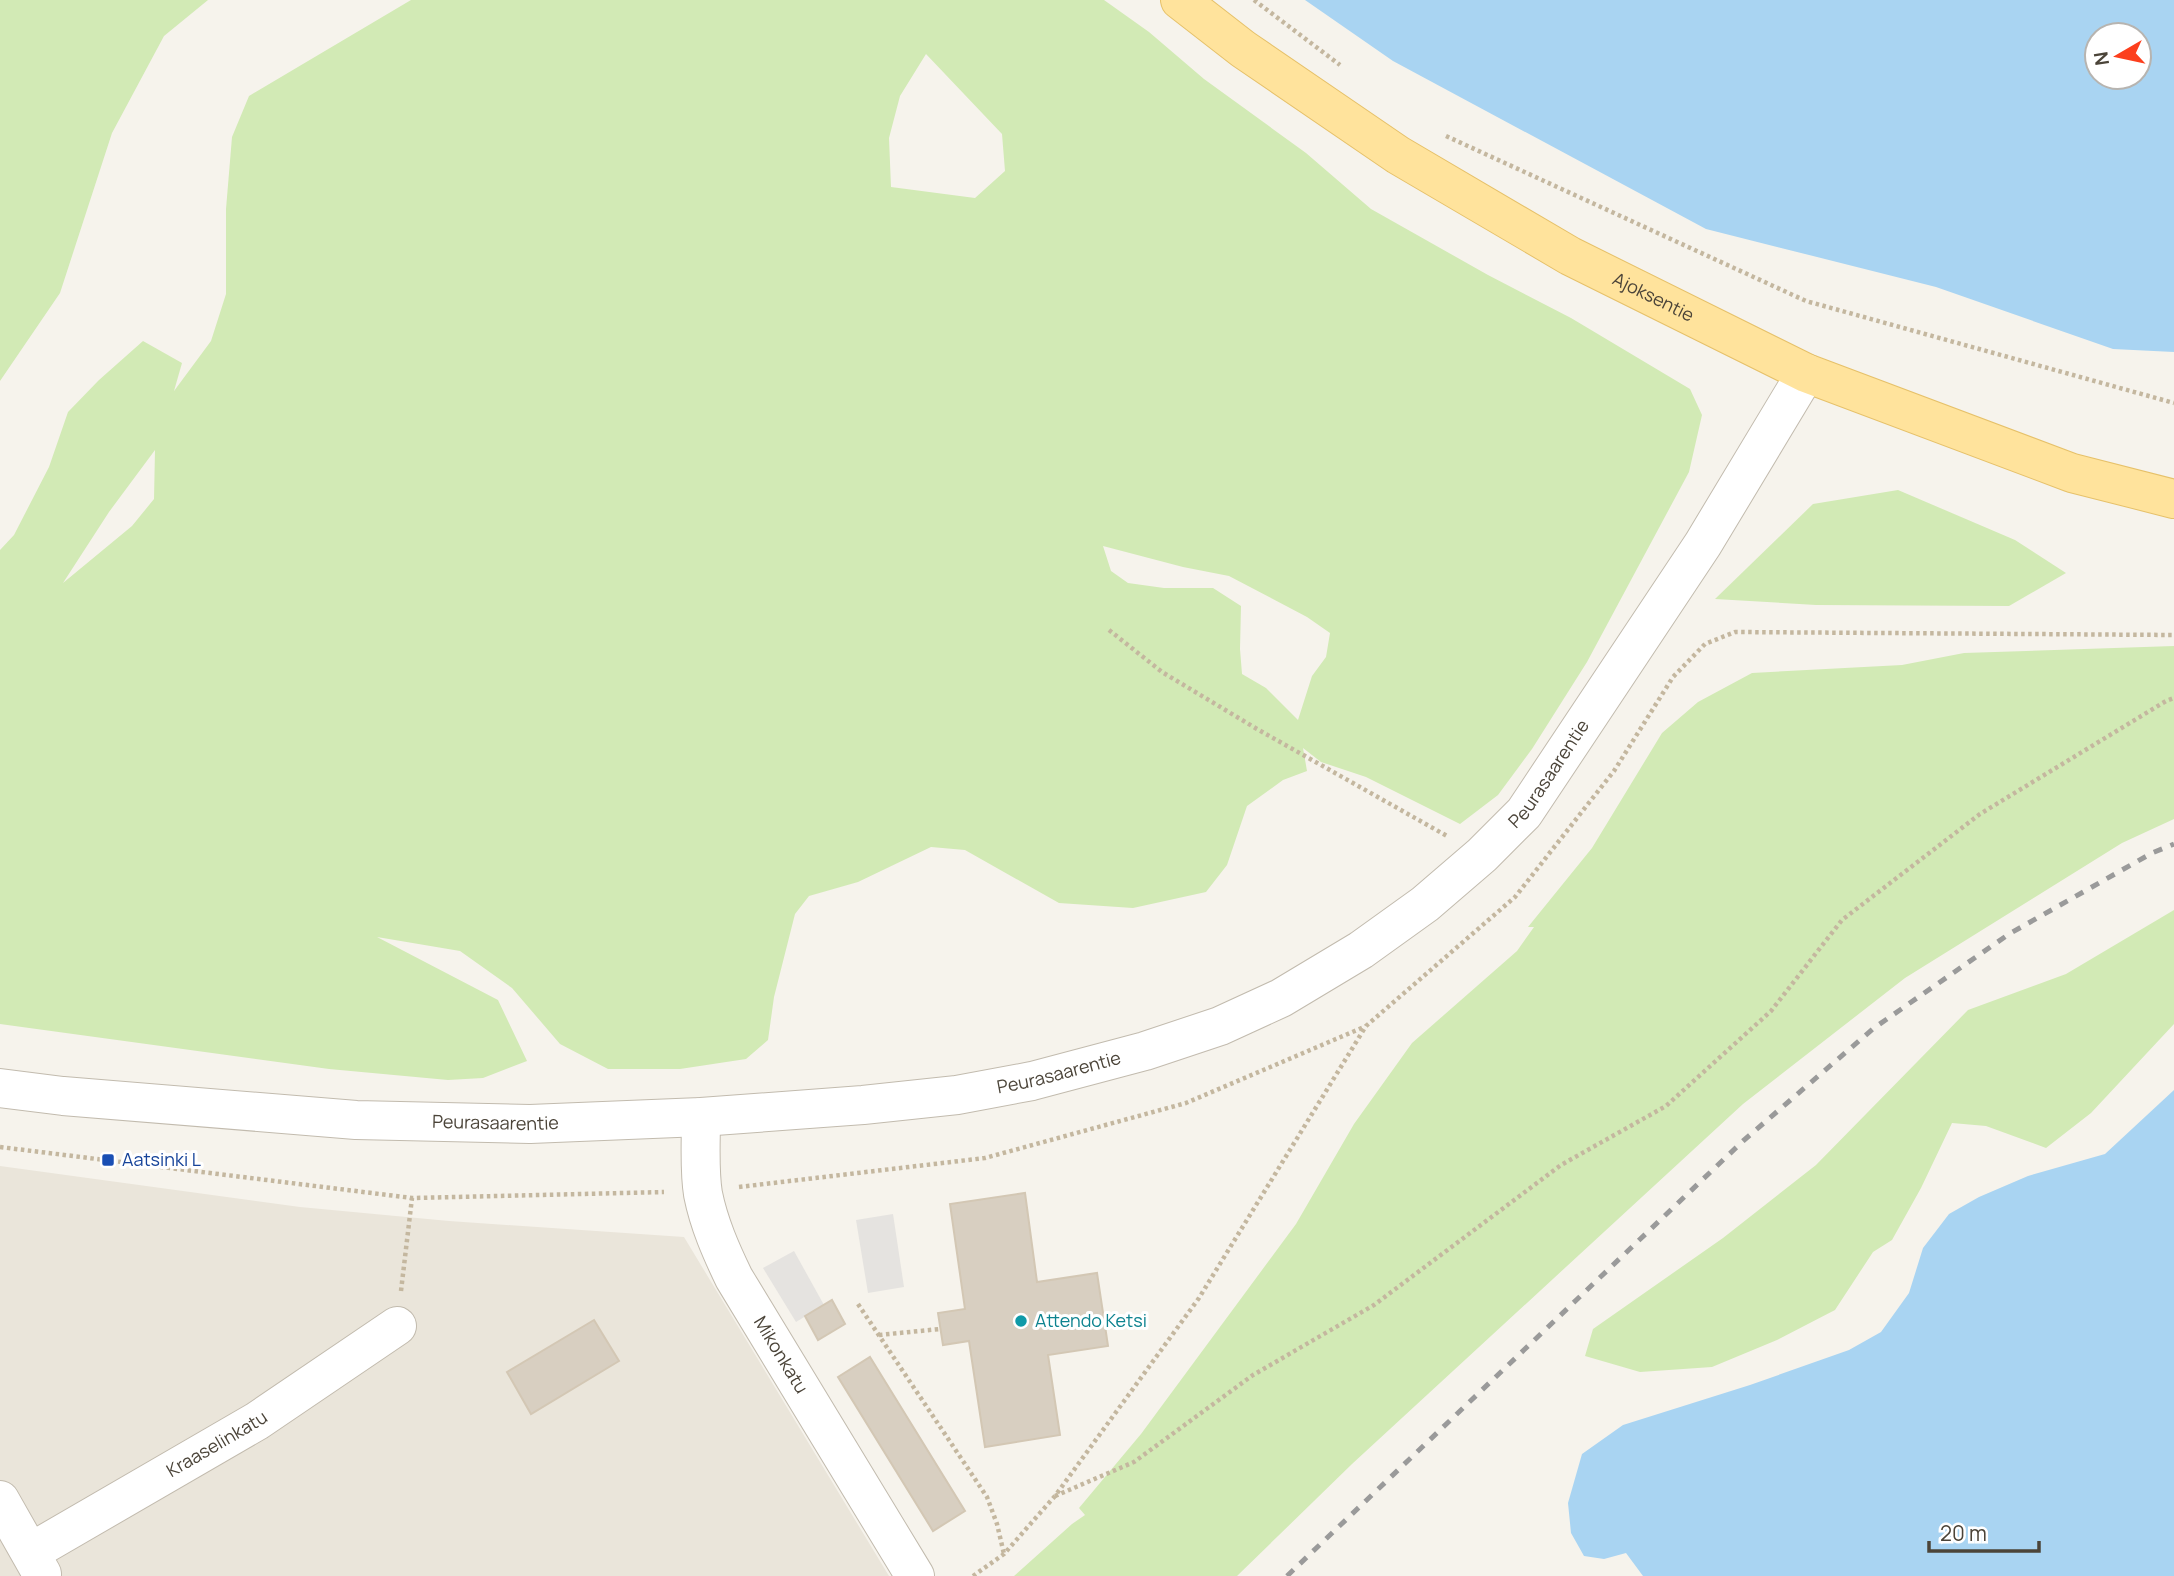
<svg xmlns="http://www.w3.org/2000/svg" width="2174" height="1576" viewBox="0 0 2174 1576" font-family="Manrope,sans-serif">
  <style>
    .residential { fill: #eae5da }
    .green { fill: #d2eab5; fill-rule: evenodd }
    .parking { fill: #e5e3e0 }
    .water { fill: #a9d4f2; fill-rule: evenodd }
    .building { fill: #d8cfc1; stroke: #d3c7b4; stroke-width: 2 }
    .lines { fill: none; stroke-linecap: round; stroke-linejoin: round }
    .minor-casing { stroke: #c2bbae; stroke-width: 40 }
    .major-casing { stroke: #e6c16a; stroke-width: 40 }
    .path { stroke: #c4b79f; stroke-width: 4.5; stroke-dasharray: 3.5 3.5; stroke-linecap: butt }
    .minor { stroke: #fff; stroke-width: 38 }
    .major { stroke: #ffe39c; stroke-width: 38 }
    .rail { stroke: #9a9a9a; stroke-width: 5; stroke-dasharray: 9 9; stroke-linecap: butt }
    .transit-dot { fill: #1a4fb4; stroke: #fff; stroke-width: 2.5 }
    .culture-dot { fill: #0f9aa8; stroke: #fff; stroke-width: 2.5 }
    .labels { text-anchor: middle; stroke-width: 6; stroke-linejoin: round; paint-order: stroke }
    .street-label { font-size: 18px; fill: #4b4439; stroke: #fff }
    .transit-label { font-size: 18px; fill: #164399; stroke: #fff; text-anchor: start }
    .culture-label { font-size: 18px; fill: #0d838f; stroke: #fff; text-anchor: start }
  </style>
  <rect width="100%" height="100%" fill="#f6f3ec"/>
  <!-- residential -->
  <path class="residential" d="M0,1166L300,1207L449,1221L684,1237L889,1576H0Z"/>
  <!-- green -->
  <g class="green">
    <path d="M0,0H208L164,36L112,133L60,293L0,381Z"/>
    <path d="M411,0H1104L1149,32L1204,79L1306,153L1371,209L1488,275L1571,318L1690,389L1702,415L1689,472L1587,662L1532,749L1498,795L1460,824L1366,777L1321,762L1303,748L1307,771L1283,780L1247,806L1227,865L1206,892L1133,908L1059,903L965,850L931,847L858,882L809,896L795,914L774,997L768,1040L746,1059L680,1069H608L560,1044L512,988L460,951L377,937L498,1000L527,1061L483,1078L448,1080L329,1069L0,1024V550L14,535L49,467L68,412L99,380L143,341L182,363L174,391L211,341L226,294V209L232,137L249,96ZM926,54L1002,134L1005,171L975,198L891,187L889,138L900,96ZM155,450L154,499L132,526L63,583L109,512ZM1103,546L1183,567L1229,576L1307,617L1330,633L1326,657L1312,676L1298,720L1266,688L1242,674L1240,649L1241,606L1213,588H1164L1128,583L1111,571Z"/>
    <path d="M1898,490L2015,540L2066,573L2009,606L1816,605L1715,599L1813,504Z"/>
    <path d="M2174,646V819L2122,843L1905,978L1743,1104L1352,1464L1237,1576H1014L1072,1524L1085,1515L1079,1508L1141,1434L1296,1224L1354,1124L1412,1043L1517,951L1534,927H1528L1592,848L1662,733L1698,702L1752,673L1902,665L1964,653Z"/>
    <path d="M2174,910V1024L2091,1113L2046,1148L1986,1126L1952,1123L1921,1188L1892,1240L1873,1252L1835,1310L1777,1340L1712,1367L1640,1372L1585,1356L1593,1329L1723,1238L1816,1165L1968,1010L2066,974Z"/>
  </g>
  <!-- parking -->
  <g class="parking">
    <path d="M893,1214L904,1287L868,1293L856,1220Z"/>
    <path d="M794,1251L824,1305L796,1322L763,1268Z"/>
  </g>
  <!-- water -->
  <g class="water">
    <path d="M1305,0H2174V352L2113,349L1936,287L1706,229L1393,61ZM2139,35V77H2097V35Z"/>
    <path d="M2174,1090V1576H1643L1626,1553L1604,1559L1584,1556L1571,1533L1568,1503L1582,1454L1623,1425L1750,1385L1849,1350L1881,1332L1909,1293L1923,1248L1949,1214L1979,1197L2028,1176L2105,1154Z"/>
  </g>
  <!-- building -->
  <g class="building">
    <path d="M1025,1193L1037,1282L1097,1273L1108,1346L1048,1355L1060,1435L985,1447L969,1341L943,1345L938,1313L965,1309L950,1204Z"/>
    <path d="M832,1300L845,1324L818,1340L805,1316Z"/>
    <path d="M594,1320L619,1361L531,1414L507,1372Z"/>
    <path d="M870,1357L965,1511L933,1531L838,1377Z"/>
  </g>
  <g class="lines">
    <defs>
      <g id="minor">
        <path id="s1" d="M0,1088L63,1096L356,1120L530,1124L701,1117L863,1105L957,1095L1032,1081L1145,1051L1220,1026L1281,998L1361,950L1425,904L1482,855L1524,813L1703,544L1806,373"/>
        <path id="s2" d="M701,1117C701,1142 699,1170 703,1194C709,1224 721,1251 734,1278L915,1576"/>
        <path d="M0,1500L42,1574"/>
        <path id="s3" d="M31,1552L257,1421L397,1326"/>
      </g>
      <g id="major">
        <path id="s4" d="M1180,0L1243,49L1398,155L1570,256L1806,373L2072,473L2174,499"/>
      </g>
    </defs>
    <!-- minor casing -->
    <use href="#minor" class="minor-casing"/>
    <!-- major casing -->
    <use href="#major" class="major-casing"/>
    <!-- path -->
    <g class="path">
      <path d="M1254,0L1340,65"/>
      <path d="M1446,136L1806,301L2174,403"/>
      <path d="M1109,630L1162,672L1257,729L1447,836"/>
      <path d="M0,1147L412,1198L664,1192"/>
      <path d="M739,1187L985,1158L1186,1103L1364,1027"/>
      <path d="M401,1291L412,1198"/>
      <path d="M858,1304L987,1497L997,1524L1004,1554"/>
      <path d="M879,1335L940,1329"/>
      <path d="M1055,1496L1134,1462L1253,1375L1374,1305L1561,1165L1666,1106L1771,1011L1842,920L1980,814L2166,701L2174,698"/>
      <path d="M973,1576L1004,1554L1055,1496L1199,1298L1366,1026L1515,897L1614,771L1673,677L1705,644L1735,632L2174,635"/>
    </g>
    <!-- minor -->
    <use href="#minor" class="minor"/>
    <!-- major -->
    <use href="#major" class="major"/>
    <!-- rail -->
    <path class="rail" d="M1287,1576L1743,1141L1874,1028L2009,934L2152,853L2174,844"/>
  </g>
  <!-- markers -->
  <rect class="transit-dot" x="101" y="1153" width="14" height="14" rx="3.5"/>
  <circle class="culture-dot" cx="1021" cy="1321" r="7"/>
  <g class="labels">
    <!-- street labels -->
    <g class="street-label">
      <text dy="6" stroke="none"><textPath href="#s4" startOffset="560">Ajoksentie</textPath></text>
      <text dy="6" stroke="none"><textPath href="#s1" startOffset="1652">Peurasaarentie</textPath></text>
      <text dy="6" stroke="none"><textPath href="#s1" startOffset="1064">Peurasaarentie</textPath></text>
      <text dy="6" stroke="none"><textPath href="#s1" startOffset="497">Peurasaarentie</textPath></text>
      <text dy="6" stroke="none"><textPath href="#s2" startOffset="257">Mikonkatu</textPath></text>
      <text dy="6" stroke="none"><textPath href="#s3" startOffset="215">Kraaselinkatu</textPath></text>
    </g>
    <!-- transit labels -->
    <g class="transit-label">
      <text x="122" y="1166">Aatsinki L</text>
    </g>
    <!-- culture labels -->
    <g class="culture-label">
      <text x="1035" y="1327">Attendo Ketsi</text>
    </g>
  </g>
  <!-- north arrow -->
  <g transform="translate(2118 56) rotate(261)"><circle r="33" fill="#ffffff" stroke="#b7b4b0" stroke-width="2"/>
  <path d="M0-5L12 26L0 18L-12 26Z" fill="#fc3f1d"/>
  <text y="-10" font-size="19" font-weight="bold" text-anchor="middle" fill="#4b4439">N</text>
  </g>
  <!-- scale -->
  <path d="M1929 1541v10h110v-10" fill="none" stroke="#4b4439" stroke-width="3.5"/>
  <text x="1940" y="1541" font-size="21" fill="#4b4439" stroke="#ffffff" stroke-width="5" paint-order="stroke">20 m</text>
</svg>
